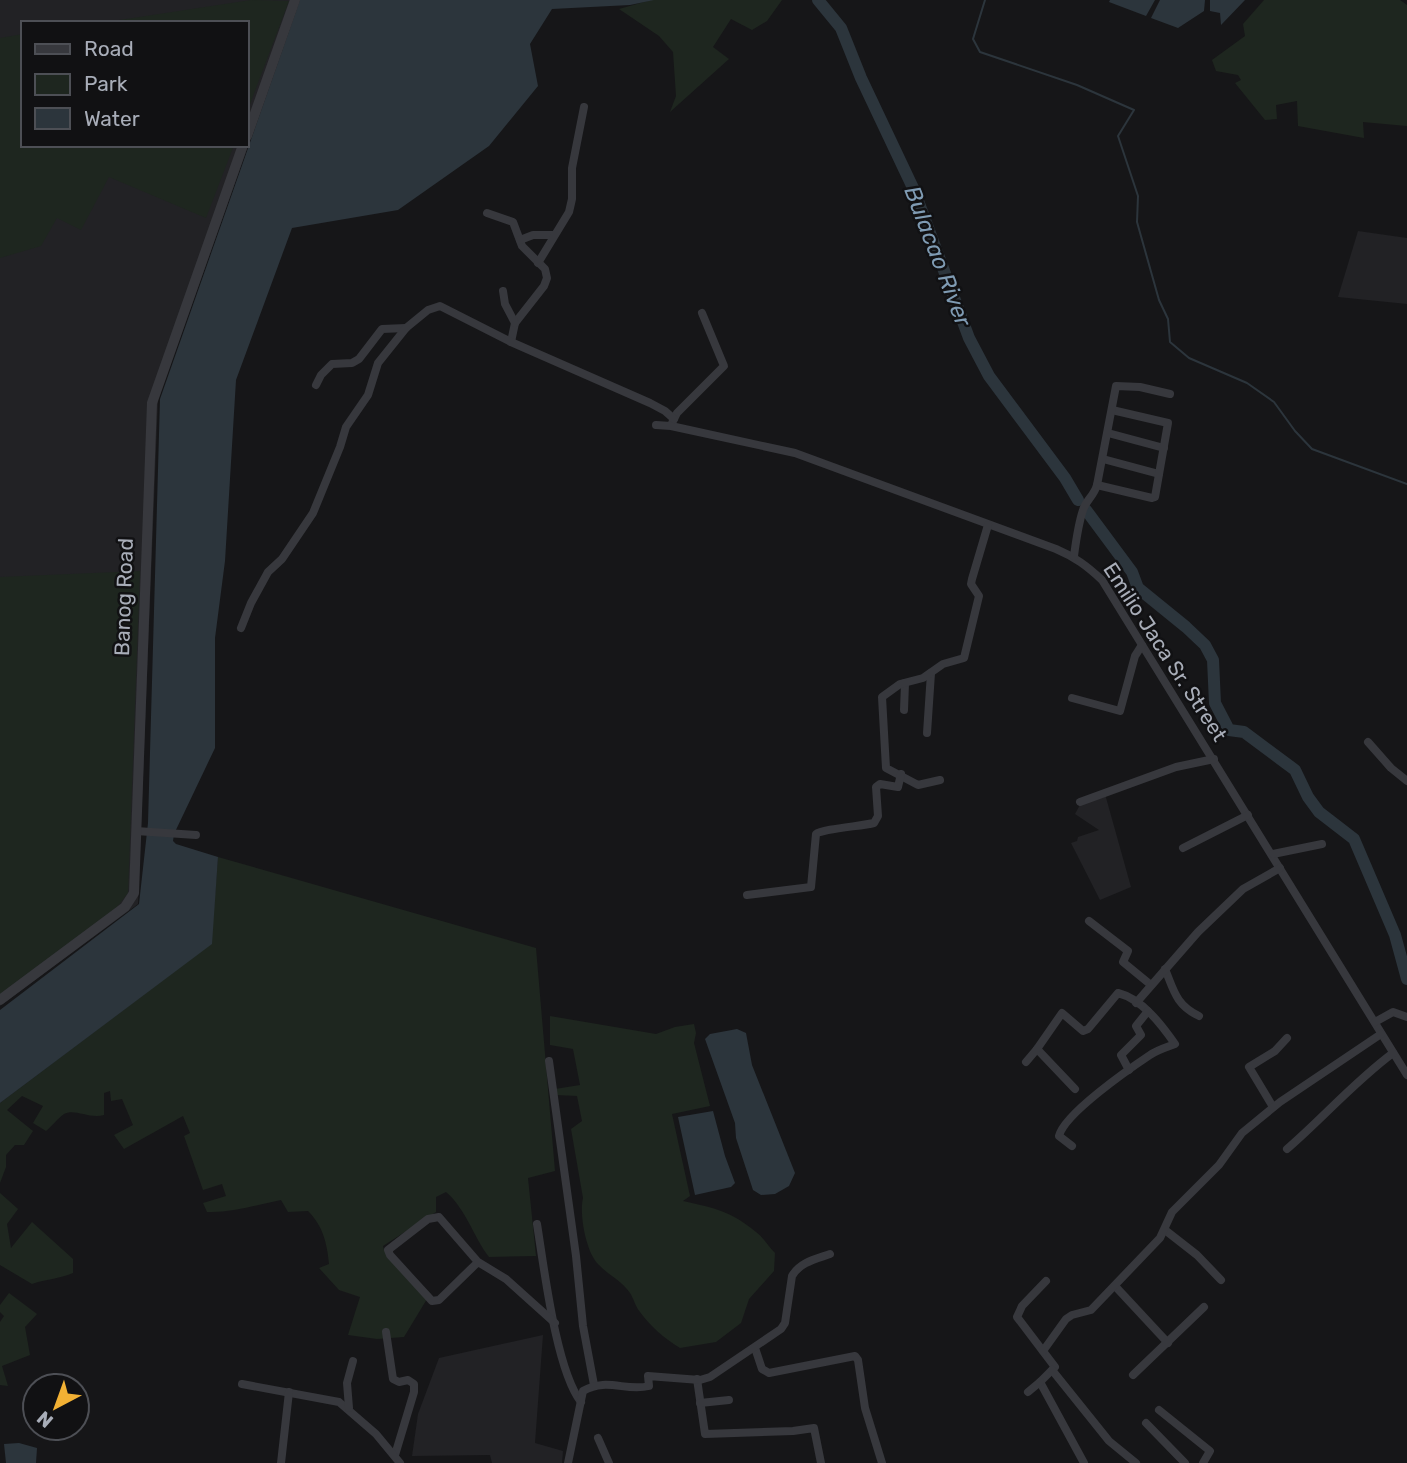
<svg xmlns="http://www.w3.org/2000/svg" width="1407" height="1463" viewBox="0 0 1407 1463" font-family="Rubik,sans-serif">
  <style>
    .built { fill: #222225; fill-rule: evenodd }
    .green { fill: #1e261f }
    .water { fill: #2c353c }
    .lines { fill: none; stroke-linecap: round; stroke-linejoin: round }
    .stream { stroke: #2c353c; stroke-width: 2 }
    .river { stroke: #2c353c; stroke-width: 12 }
    .minor { stroke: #37383d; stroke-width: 8 }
    .tertiary { stroke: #37383d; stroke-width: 10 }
    .labels { text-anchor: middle; stroke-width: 5; stroke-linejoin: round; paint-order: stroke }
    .street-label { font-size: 21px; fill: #a8adb8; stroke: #111113 }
    .water-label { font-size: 23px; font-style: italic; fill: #7f9bb3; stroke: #111113 }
  </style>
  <rect width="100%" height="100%" fill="#161618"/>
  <!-- built -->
  <g class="built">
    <path d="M0,0H300L158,400L138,904L0,1006ZM23,23H247V145H23Z"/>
    <path d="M1358,231L1407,238V304L1338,297Z"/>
    <path d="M1105,794L1131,887L1100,900L1071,843L1077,841L1078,837L1099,830L1075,814L1081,803Z"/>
    <path d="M543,1335L535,1443L563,1451L562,1463H492L490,1455L412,1456L418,1414L439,1358Z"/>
  </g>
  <!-- green -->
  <g class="green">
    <path d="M251,0L289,1L247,112V23H100Z"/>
    <path d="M651,0H782L767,21L752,30L731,19L713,47L729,59L670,112L676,96L673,52L659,36L619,9Z"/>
    <path d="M1264,0H1400L1407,5V126L1363,122L1364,138L1298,126L1297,101L1276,105L1277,119L1265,120L1235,83L1241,80L1238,75L1216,71L1212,60L1245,36L1243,24Z"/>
    <path d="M23,34V145H234L206,218L109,177L81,230L57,218L41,246L0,258V38Z"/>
    <path d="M140,571L128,893L117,907L0,994V577Z"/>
    <path d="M218,857L536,948L555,1171L528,1178L536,1256L489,1257C473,1236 466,1209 446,1192L436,1197V1212L383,1246L384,1250L427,1299L404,1337L377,1339L348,1335L360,1297L339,1290L319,1268L329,1264C327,1243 323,1226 308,1211L288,1212L281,1200C256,1205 232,1213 207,1212L203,1203L226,1196L222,1184L203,1190L184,1136L190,1133L183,1116L124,1149L114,1135L133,1125L122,1099L111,1101L110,1091L104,1093V1115C89,1119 74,1108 64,1114C58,1118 52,1126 46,1131L33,1123L43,1106L22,1096L7,1110L33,1131L24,1145H15L6,1155V1167L0,1183V1103L211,944Z"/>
    <path d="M550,1016L656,1034L675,1027L694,1024L696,1033L694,1043L710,1106L672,1114L690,1196L683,1201C714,1208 731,1211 756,1232C763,1237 768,1246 775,1253L774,1271L749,1299L741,1323L716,1342L680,1348C664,1338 651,1327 640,1312C635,1306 634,1299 630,1293C621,1280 608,1275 598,1264C586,1252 579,1214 583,1198L571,1129L582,1121L577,1096L556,1095L555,1089L580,1085L573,1049L550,1045Z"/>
    <path d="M0,1193L18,1209L7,1224L11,1248L32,1222L73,1259V1273C59,1279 46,1279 32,1284L0,1265Z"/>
    <path d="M9,1293L37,1314L25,1327L30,1355L2,1366L8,1386L0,1385V1322L4,1316L0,1312V1305Z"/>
  </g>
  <!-- water -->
  <g class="water">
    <path d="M300,0H654L630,5L552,9L530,44L538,86L489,146L398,210L292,228L236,380L225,561L215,638V748L174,834L173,841L176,844L218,857L212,944L0,1103V1010L139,904L148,823L160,399Z"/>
    <path d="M1110,0H1155L1146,16L1109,2Z"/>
    <path d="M1160,0H1205L1204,11L1178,28L1151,18Z"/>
    <path d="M1210,0H1245L1221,25L1220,13L1210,11Z"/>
    <path d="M737,1029L746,1033L752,1065L795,1173L789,1186L775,1194L761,1195L753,1190L736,1138L735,1123L705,1039L710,1034Z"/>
    <path d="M713,1111L725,1156L735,1183L731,1187L695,1195L678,1117Z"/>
    <path d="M19,1443L37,1448L36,1463H6L4,1444Z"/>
  </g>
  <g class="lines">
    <!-- stream -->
    <path class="stream" d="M985,0L973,39L980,52L1077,85L1134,110L1118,136L1138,196L1137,222L1159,300L1168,319L1170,342L1189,358L1247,383L1274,402L1295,431L1312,449L1407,484"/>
    <!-- river -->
    <g class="river">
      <path d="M818,0L841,28L861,78L914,190L969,338L989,376L1065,478L1078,500"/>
      <path d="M1086,510L1132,572L1138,588L1186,627L1205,645L1213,660L1215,703L1229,730L1244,732L1295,770L1308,797L1319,812L1354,839L1395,935L1407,979"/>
    </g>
    <!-- minor -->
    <g class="minor">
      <path d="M487,213L513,222L522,246L545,269L547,278L544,286L515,323L511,342"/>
      <path d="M520,240L533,235H554"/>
      <path d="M538,263L569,212L572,199V168L584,107"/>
      <path d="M503,291L505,304L515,323"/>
      <path d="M316,385L321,375L332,364L352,363L359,359L382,329L406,328"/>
      <path d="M672,423L677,413L724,366L702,313"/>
      <path d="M656,425L671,426L795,453L1056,549C1075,557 1087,566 1102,580L1407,1075"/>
      <path d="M1108,433L1164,448"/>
      <path d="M1103,459L1159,474"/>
      <path d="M1097,485L1152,498L1155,497L1168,423L1112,410"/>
      <path d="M1074,556C1076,541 1078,525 1083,510C1086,500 1094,496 1097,485L1116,386L1140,387L1170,394"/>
      <path d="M241,628L251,603L268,572L282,559L313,513L340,447L346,427L368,395L378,363L406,328L428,310L440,306L511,342L650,403L665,411L674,419"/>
      <path d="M1072,698L1120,711L1135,656L1142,645"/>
      <path d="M904,710L905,683"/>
      <path d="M927,733L931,673"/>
      <path d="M1368,742L1391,768L1407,781"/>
      <path d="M940,780L918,785L886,768L882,697L900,684L923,678L943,664L964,658L979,596L971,584L972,579L988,525"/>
      <path d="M1080,802L1176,767L1214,759"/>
      <path d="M136,831L196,835"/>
      <path d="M1183,848L1248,815"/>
      <path d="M1273,854L1322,844"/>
      <path d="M747,895L811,887L816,834C822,829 862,826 874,823L878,816L876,787L880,784L898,787L901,774"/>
      <path d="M1089,921L1128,951L1123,962L1151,985"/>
      <path d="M1165,969C1174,991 1176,1005 1199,1016"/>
      <path d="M1136,1003L1198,932L1243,889L1280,868"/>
      <path d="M1375,1022L1393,1012L1407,1017"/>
      <path d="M1037,1049L1075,1089"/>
      <path d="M549,1061L576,1256L583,1326L594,1385"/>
      <path d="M1026,1062L1037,1049L1062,1013L1083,1031L1088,1029L1118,993C1142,999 1161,1024 1175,1044C1167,1047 1157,1050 1150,1055C1129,1069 1064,1114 1059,1136L1072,1146"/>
      <path d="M1129,1070L1121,1055L1141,1035L1136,1026L1148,1011"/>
      <path d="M1273,1107L1249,1067L1275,1051L1287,1038"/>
      <path d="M1287,1149C1323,1118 1354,1082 1393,1053"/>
      <path d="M537,1224C544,1267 556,1370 581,1402"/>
      <path d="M1165,1230L1197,1255L1221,1280"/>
      <path d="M478,1262L439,1300L432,1301L390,1255L388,1250L428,1219L439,1217L478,1262L506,1279L555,1323"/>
      <path d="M1046,1281L1022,1306L1017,1317L1055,1367L1040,1382L1084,1463"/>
      <path d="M1115,1286L1168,1343"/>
      <path d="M386,1332L393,1379L399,1382L408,1380L414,1384V1392L395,1455"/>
      <path d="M755,1348L762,1369L769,1373L855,1356L858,1360L865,1408L882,1463"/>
      <path d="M1043,1351L1066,1319L1072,1315L1091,1310L1160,1238L1172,1212L1219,1165L1242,1133L1280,1102L1381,1034"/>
      <path d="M1052,1370L1109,1441L1136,1463"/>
      <path d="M1133,1375L1204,1307"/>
      <path d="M697,1379L705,1434L793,1431L814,1428L821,1463"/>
      <path d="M242,1384L339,1402L376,1434L400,1463"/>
      <path d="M1028,1392L1040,1382"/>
      <path d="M700,1403L729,1400"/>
      <path d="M349,1408L347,1383L353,1361"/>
      <path d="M1159,1410L1210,1451L1203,1463"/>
      <path d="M1146,1423L1185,1463"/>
      <path d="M598,1438L609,1463"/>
      <path d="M281,1463L289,1392"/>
      <path d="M568,1463L583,1391C607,1377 626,1392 649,1386L648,1376L700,1380L710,1377L781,1329L785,1323L792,1276C800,1262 816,1259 830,1254"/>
    </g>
    <!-- tertiary -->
    <g class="tertiary">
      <path d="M247,136L295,0"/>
      <path d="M0,1000L125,907L134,893L152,403L243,145"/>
    </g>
  </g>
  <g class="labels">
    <!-- street labels -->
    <g class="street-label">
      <text transform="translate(124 597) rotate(-88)" y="7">Banog Road</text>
      <text transform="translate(1165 652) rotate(57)" y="7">Emilio Jaca Sr. Street</text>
    </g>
    <!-- water labels -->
    <g class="water-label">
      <text transform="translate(938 256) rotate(69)" y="8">Bulacao River</text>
    </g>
  </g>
  <!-- legend -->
  <rect x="21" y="21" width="228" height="126" fill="#111113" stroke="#4d4f55" stroke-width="2"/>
  <rect x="35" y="44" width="35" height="10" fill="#37383d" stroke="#4d4f55" stroke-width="2"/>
  <text x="84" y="56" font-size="21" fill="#a8adb8">Road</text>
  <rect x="35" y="74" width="35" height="21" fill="#1e261f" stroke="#4d4f55" stroke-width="2"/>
  <text x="84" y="91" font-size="21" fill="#a8adb8">Park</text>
  <rect x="35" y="108" width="35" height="21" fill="#2c353c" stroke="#4d4f55" stroke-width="2"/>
  <text x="84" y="126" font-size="21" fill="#a8adb8">Water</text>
  <!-- north arrow -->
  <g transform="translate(56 1407) rotate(221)"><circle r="33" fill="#111113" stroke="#4d4f55" stroke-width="2"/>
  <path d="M0-5L12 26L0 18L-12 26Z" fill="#f2b134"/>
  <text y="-10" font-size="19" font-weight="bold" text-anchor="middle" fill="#a8adb8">N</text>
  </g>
</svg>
